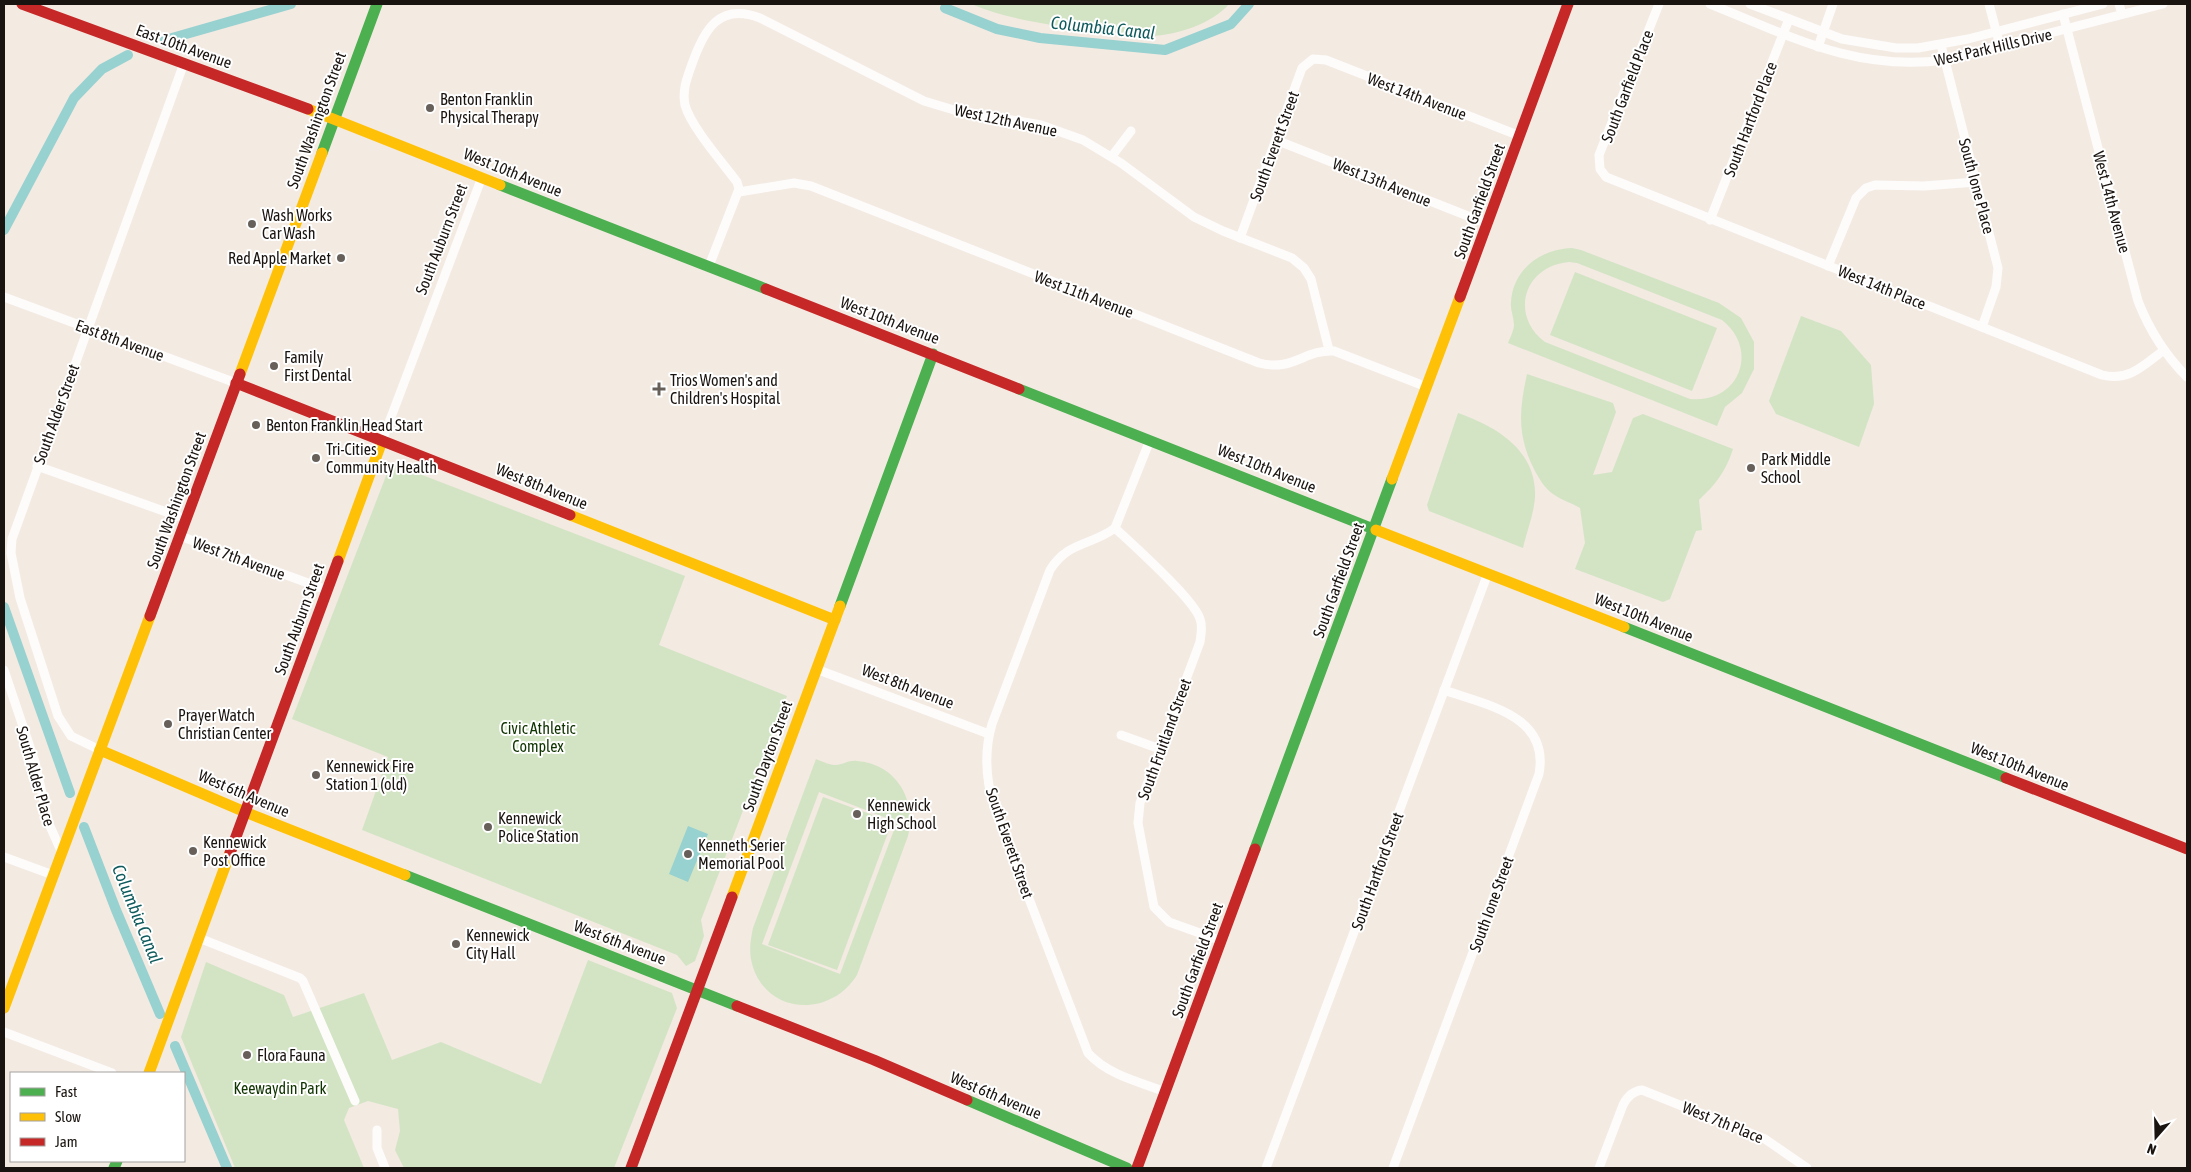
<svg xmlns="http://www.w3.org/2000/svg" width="2191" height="1172" viewBox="0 0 2191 1172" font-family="'Asap Condensed',sans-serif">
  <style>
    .green { fill: #d3e4c4; fill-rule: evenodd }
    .water { fill: #97d1d0 }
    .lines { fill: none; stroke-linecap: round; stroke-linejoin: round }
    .canal { stroke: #97d1d0; stroke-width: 10 }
    .street { stroke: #fdfcfb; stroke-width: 9 }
    .fast { stroke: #4caf50; stroke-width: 11 }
    .slow { stroke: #ffc107; stroke-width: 11 }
    .jam { stroke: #c62828; stroke-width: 11 }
    .poi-dot { fill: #665f5a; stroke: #fff; stroke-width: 2 }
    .labels { text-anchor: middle; stroke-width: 4; stroke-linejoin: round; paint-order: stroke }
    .street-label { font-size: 16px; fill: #1a1410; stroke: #fff }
    .poi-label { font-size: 16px; fill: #1a1410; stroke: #fff; text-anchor: start }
    .park-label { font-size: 16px; fill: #103400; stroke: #fff }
    .water-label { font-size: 18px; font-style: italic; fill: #0f5a5c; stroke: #fff }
  </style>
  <rect width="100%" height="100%" fill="#f3eae2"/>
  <!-- green -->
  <g class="green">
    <path d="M971,4H1229C1212,24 1177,35 1150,36C1136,36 1120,33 1105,31C1058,26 1015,22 971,4Z"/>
    <path d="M1572,248L1581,250L1719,303L1741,318L1754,342V369L1742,393L1725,407L1717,426L1508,343C1510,338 1514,330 1514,325C1514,317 1510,310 1511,302C1513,269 1541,249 1572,248ZM1569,262L1577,263L1722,320C1760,350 1739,404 1690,399L1545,342C1509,315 1524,266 1569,262Z"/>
    <path d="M1575,272L1717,328L1692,391L1550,335Z"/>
    <path d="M1801,316L1841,331L1871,365L1874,404L1859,447L1776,414L1769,401Z"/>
    <path d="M1527,374L1613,403L1616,412L1593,475L1612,472L1633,418L1643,414L1733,449C1726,471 1716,484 1699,500L1702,530L1696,531L1670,599L1663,602L1575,569L1585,543L1580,508C1572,503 1561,500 1553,494C1545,489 1538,477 1534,469C1517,435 1519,411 1527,374Z"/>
    <path d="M1458,413C1494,426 1533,447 1535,491C1536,509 1527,530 1523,548L1429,511L1427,505Z"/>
    <path d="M391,463L685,576L659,645L787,696L701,920L704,936L695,961L686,966L677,955L362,830L388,757L292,719Z"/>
    <path d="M816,759C821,761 829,765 835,765C842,765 849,760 857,761C897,764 917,801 908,836L857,975C828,1021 761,1013 751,959C749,948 751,938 753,928ZM819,792L897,822L840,974L762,944Z"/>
    <path d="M823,797L892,822L837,970L768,945Z"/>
    <path d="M588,960L672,993L677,1008L614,1168H404L395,1150L400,1131L398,1109L368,1101L349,1108L344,1120L364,1168H235L181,1037L206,962L284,995L293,1017L364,993L392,1060L441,1042L541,1084Z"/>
  </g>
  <!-- water -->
  <path class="water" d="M688,826L708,834L688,882L669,874Z"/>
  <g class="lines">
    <!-- canal -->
    <g class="canal">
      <path d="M945,8L997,29L1040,38L1165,50L1231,24L1249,4"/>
      <path d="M165,40L291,4"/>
      <path d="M4,230L74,98L102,69L128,55"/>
      <path d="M4,607L70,793"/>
      <path d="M84,827L116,910L160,1014"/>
      <path d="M175,1046L227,1168"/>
    </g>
    <!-- street -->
    <g class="street">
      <path d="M1659,4L1599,155L1600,169L1606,177L2102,375C2129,382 2144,365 2164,350"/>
      <path d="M1710,4C1790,36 1856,72 1945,60L2163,4"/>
      <path d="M1750,4L1842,39L1896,48H1918L1968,39L2103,4"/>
      <path d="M1989,4L2000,46"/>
      <path d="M2119,4L2122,14"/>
      <path d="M2063,14L2138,301C2149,329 2165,355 2187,377"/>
      <path d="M1941,45L1998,268L1996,287L1982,327"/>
      <path d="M1818,47L1833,4"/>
      <path d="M1276,140L1488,224"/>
      <path d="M1112,156L1131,131"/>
      <path d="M739,192L794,183L811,186L1259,363C1293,372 1305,349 1334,351L1427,387"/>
      <path d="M1710,220L1789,19"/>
      <path d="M1240,238L1302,68L1313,59L1326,60L1520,136"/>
      <path d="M709,266L739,189L737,182C723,163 691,127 685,105C682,90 687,78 692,64C704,30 719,2 760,18L924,101L954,110L1041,125L1083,140L1121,163L1194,217L1223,231L1292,258L1304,268L1311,279L1329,350"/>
      <path d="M1828,266L1856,198L1866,188L1875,185L1924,186L1976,182"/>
      <path d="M4,297L236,383"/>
      <path d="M1150,440L1115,528C1091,546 1068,541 1050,570L992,724C984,751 986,780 994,807L1088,1053C1108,1075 1139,1082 1166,1092"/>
      <path d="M382,441L482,177"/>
      <path d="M37,466L186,519"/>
      <path d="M1115,528C1133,545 1194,599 1200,619C1203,626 1201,634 1200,642L1140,803L1138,823L1154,907L1169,922L1222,941"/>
      <path d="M180,536L327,590"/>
      <path d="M816,669L989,734"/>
      <path d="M4,670L35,762L49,824L62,853"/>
      <path d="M1121,735L1160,749"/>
      <path d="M100,750L71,736L58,716L20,598L11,553L12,539L184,63"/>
      <path d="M4,857L53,875"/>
      <path d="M199,938L300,978L303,981L355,1101"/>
      <path d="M4,1032L112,1073"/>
      <path d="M377,1130V1148L385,1168"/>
      <path d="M1266,1168L1488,573"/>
      <path d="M1393,1168L1539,774C1550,715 1486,705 1444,690"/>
      <path d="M1599,1168L1623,1105C1627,1097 1632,1091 1642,1090L1765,1139L1807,1168"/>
    </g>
    <!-- fast -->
    <g class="fast">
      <path d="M322,153L377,4"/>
      <path d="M500,185L766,289"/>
      <path d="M1019,389L1376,530"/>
      <path d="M840,606L933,354"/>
      <path d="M1624,627L2006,778"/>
      <path d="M1255,849L1392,479"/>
      <path d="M405,875L737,1006"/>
      <path d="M967,1100L1127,1168"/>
      <path d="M114,1168L117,1161"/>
    </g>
    <!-- slow -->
    <g class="slow">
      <path d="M308,109L500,185"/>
      <path d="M240,374L322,153"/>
      <path d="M1392,479L1460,297"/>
      <path d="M570,515L835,620"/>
      <path d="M1376,530L1624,627"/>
      <path d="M338,561L382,441"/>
      <path d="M100,750L245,812L405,875"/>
      <path d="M732,897L840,606"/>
      <path d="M4,1008L150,616"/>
      <path d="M149,1073L230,853"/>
    </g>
    <!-- jam -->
    <g class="jam">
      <path d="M22,4L308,109"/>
      <path d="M766,289L1019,389"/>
      <path d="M1460,297L1568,4"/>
      <path d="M236,383L570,515"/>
      <path d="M150,616L240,374"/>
      <path d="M2006,778L2187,849"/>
      <path d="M230,853L338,561"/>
      <path d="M737,1006L874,1060L967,1100"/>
      <path d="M631,1168L732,897"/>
      <path d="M1137,1168L1255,849"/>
    </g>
  </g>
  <!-- markers -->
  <g class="poi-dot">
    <circle cx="430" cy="108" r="5"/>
    <circle cx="252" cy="224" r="5"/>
    <circle cx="341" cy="258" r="5"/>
    <circle cx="274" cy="366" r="5"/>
    <path d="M656.5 381.5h5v5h5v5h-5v5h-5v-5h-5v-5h5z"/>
    <circle cx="256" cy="425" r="5"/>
    <circle cx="316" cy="458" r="5"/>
    <circle cx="1751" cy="468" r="5"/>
    <circle cx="168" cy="724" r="5"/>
    <circle cx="316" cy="775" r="5"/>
    <circle cx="857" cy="814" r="5"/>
    <circle cx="488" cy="827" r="5"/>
    <circle cx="193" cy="851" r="5"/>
    <circle cx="688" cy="854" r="5"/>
    <circle cx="456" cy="944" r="5"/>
    <circle cx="247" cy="1055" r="5"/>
  </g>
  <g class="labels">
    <!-- street labels -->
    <g class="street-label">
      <text transform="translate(184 46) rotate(20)" y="6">East 10th Avenue</text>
      <text transform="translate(1993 47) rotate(-13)" y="6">West Park Hills Drive</text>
      <text transform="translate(1627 86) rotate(-69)" y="6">South Garfield Place</text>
      <text transform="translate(1417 96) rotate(21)" y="6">West 14th Avenue</text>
      <text transform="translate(1750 119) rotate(-69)" y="6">South Hartford Place</text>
      <text transform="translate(316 120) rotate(-70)" y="6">South Washington Street</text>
      <text transform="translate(1006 120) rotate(12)" y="6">West 12th Avenue</text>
      <text transform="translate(1274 146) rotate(-70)" y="6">South Everett Street</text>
      <text transform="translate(513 172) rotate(22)" y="6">West 10th Avenue</text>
      <text transform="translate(1382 182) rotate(22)" y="6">West 13th Avenue</text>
      <text transform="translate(1977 186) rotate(75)" y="6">South Ione Place</text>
      <text transform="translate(1479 201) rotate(-70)" y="6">South Garfield Street</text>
      <text transform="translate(2112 202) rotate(75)" y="6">West 14th Avenue</text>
      <text transform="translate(441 239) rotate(-69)" y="6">South Auburn Street</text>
      <text transform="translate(1882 287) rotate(22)" y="6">West 14th Place</text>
      <text transform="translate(1084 294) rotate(21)" y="6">West 11th Avenue</text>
      <text transform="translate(890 320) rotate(21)" y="6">West 10th Avenue</text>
      <text transform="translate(120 340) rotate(20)" y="6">East 8th Avenue</text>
      <text transform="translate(56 414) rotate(-70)" y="6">South Alder Street</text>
      <text transform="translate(1267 468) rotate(22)" y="6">West 10th Avenue</text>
      <text transform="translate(542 486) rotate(22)" y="6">West 8th Avenue</text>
      <text transform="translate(176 500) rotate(-70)" y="6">South Washington Street</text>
      <text transform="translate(239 558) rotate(20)" y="6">West 7th Avenue</text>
      <text transform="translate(1338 580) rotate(-70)" y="6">South Garfield Street</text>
      <text transform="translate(1644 617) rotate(22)" y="6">West 10th Avenue</text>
      <text transform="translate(299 619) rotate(-70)" y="6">South Auburn Street</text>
      <text transform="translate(908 686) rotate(21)" y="6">West 8th Avenue</text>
      <text transform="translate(1164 739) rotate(-70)" y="6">South Fruitland Street</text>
      <text transform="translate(767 756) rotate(-70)" y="6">South Dayton Street</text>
      <text transform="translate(2020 766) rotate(22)" y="6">West 10th Avenue</text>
      <text transform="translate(36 776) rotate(74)" y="6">South Alder Place</text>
      <text transform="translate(244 793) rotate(23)" y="6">West 6th Avenue</text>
      <text transform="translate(1010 843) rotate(71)" y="6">South Everett Street</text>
      <text transform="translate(1377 871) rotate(-70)" y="6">South Hartford Street</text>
      <text transform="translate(1491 904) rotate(-70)" y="6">South Ione Street</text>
      <text transform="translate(620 942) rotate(21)" y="6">West 6th Avenue</text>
      <text transform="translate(1197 960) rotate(-70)" y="6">South Garfield Street</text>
      <text transform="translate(996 1095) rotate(23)" y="6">West 6th Avenue</text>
      <text transform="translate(1723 1122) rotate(22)" y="6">West 7th Place</text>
    </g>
    <!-- poi labels -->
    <g class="poi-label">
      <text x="440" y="105">Benton Franklin<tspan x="440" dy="18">Physical Therapy</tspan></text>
      <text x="262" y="221">Wash Works<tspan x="262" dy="18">Car Wash</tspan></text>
      <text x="331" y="264" text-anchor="end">Red Apple Market</text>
      <text x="284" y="363">Family<tspan x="284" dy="18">First Dental</tspan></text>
      <text x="670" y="386">Trios Women's and<tspan x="670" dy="18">Children's Hospital</tspan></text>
      <text x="266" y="431">Benton Franklin Head Start</text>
      <text x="326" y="455">Tri-Cities<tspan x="326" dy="18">Community Health</tspan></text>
      <text x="1761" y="465">Park Middle<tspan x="1761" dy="18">School</tspan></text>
      <text x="178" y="721">Prayer Watch<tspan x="178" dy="18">Christian Center</tspan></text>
      <text x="326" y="772">Kennewick Fire<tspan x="326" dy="18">Station 1 (old)</tspan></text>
      <text x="867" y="811">Kennewick<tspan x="867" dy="18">High School</tspan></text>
      <text x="498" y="824">Kennewick<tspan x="498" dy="18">Police Station</tspan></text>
      <text x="203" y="848">Kennewick<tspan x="203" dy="18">Post Office</tspan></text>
      <text x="698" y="851">Kenneth Serier<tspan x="698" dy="18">Memorial Pool</tspan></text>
      <text x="466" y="941">Kennewick<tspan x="466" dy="18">City Hall</tspan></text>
      <text x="257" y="1061">Flora Fauna</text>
    </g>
    <!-- park labels -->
    <g class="park-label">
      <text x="538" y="734">Civic Athletic<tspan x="538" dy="18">Complex</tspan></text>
      <text x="280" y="1094">Keewaydin Park</text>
    </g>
    <!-- water labels -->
    <g class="water-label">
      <text transform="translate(1103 28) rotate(6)" y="6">Columbia Canal</text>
      <text transform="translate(137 914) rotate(68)" y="6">Columbia Canal</text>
    </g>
  </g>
  <!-- border -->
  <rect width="2191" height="1172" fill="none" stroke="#1a1410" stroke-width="10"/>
  <!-- legend -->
  <rect x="10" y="1072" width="175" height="90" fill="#ffffff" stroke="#a3a19f"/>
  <rect x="20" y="1088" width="25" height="8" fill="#4caf50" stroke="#a3a19f"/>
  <text x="55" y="1097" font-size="15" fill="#1a1410">Fast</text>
  <rect x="20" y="1113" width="25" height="8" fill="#ffc107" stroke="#a3a19f"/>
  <text x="55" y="1122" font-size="15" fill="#1a1410">Slow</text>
  <rect x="20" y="1138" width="25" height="8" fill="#c62828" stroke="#a3a19f"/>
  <text x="55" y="1147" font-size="15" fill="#1a1410">Jam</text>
  <!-- north arrow -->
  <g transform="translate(2156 1137) rotate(200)" stroke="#ffffff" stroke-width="4" paint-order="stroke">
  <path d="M0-4L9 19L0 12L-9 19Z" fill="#1a1410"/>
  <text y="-8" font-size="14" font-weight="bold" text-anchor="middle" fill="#1a1410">N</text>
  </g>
</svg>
